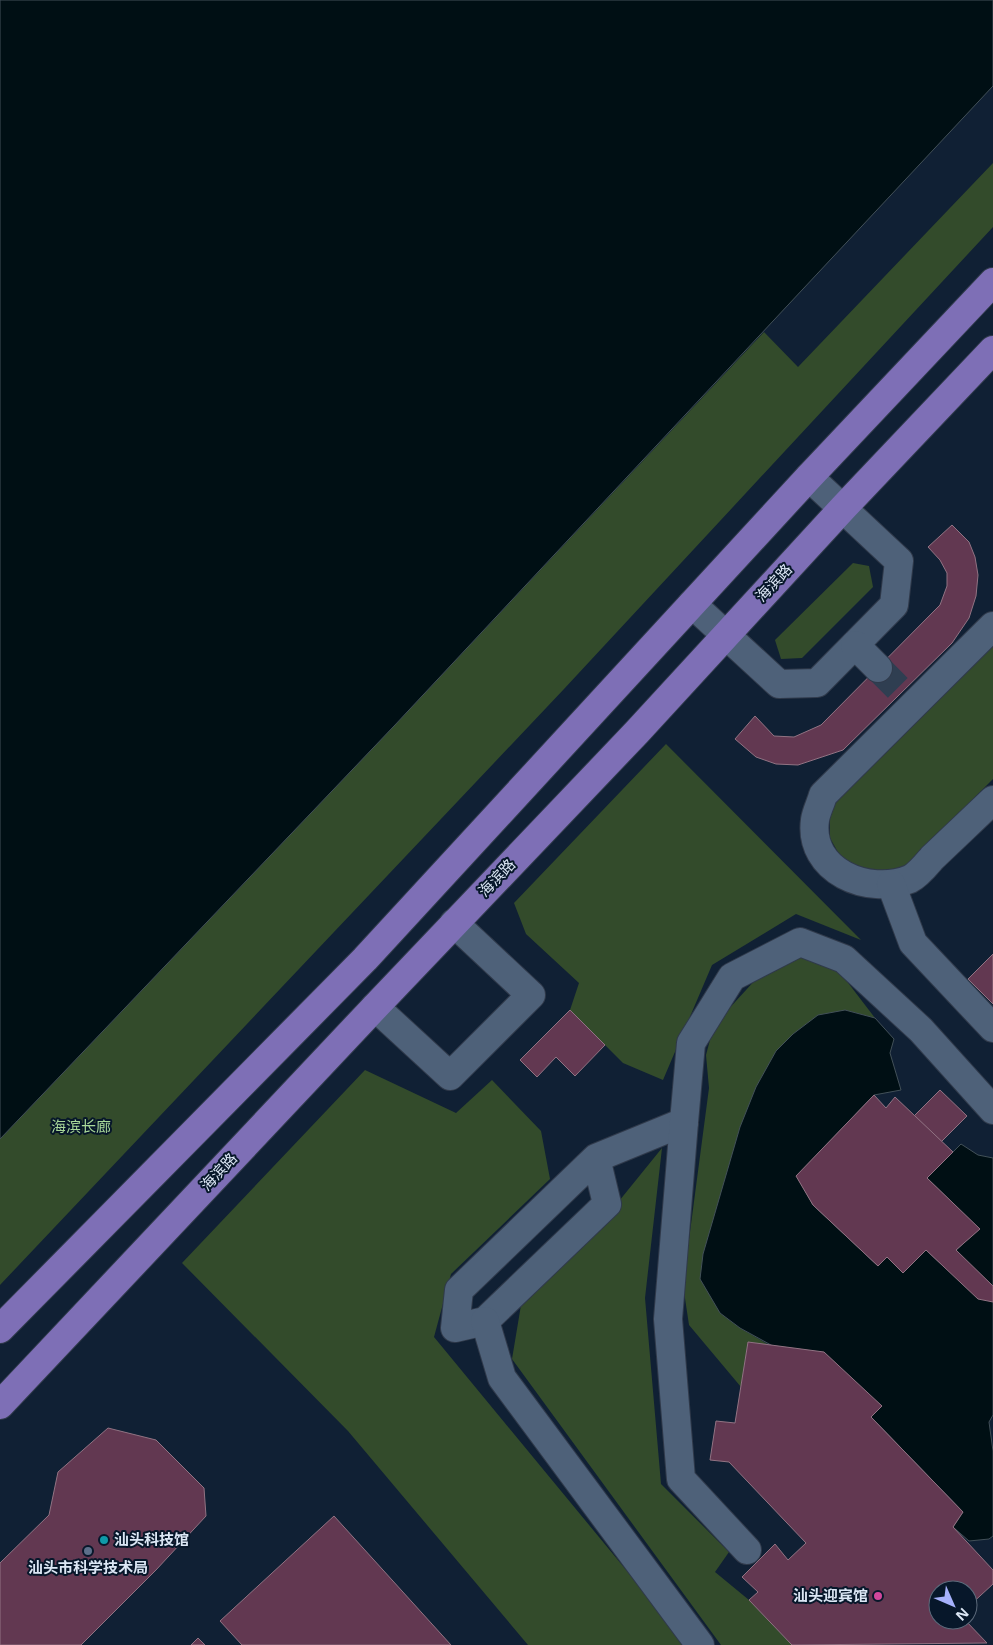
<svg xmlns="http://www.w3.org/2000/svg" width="993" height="1645" viewBox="0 0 993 1645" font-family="'Noto Sans','Noto Sans SC',sans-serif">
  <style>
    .green { fill: #334b2b }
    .water { fill: #000f14; stroke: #425058 }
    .building { fill: #623851; stroke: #917383 }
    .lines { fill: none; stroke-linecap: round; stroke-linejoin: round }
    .minor-tunnel { stroke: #2f3e51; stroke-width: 28; stroke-dasharray: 28 14; stroke-linecap: butt }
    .minor-casing { stroke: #303a4b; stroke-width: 30 }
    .major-casing { stroke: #303a4b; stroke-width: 30 }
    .minor { stroke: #4e6179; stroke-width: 28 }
    .major { stroke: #7e6fb6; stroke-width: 28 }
    .culture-dot { fill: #0f9aa8; stroke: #07172a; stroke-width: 2 }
    .service-dot { fill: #5c6f8a; stroke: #07172a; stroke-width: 2 }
    .hotel-dot { fill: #d1479c; stroke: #07172a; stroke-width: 2 }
    .labels { text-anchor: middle; stroke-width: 4; stroke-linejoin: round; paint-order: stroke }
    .street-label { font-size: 15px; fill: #dce7f5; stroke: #07172a }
    .park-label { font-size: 15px; fill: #a9d899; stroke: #07172a }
    .poi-label { font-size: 15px; font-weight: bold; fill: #dce7f5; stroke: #07172a; text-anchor: start }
  </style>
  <rect width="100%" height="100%" fill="#102034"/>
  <!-- green -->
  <g class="green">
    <path d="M993,163V227L564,689L0,1285V1139L394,726L764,332L798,367Z"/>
    <path d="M853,563L869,566L873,587L802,658L781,659L775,640Z"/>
    <path d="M993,646V779L904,868L883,874L851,864L839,854L830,838V816L837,798Z"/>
    <path d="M666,744L861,940L796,914L712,965L663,1080L623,1063L570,1010L579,983L526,934L514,903Z"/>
    <path d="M800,956L839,971L875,1018L845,1010L740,1127L725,1182L720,1313L740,1328L769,1345L748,1342L741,1387L689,1325L683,1285L709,1088L706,1055L714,1025L757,978Z"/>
    <path d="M365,1070L456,1113L492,1080L541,1131L550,1179L451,1274L434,1337L688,1645H528L348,1431L182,1263Z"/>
    <path d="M662,1148L645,1298L661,1484L729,1552L715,1572L749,1600L792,1645H721L512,1359L522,1299L615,1206Z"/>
  </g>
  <!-- water -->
  <g class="water">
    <path d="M0,0H993V86L394,726L0,1139Z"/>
    <path d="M845,1010L875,1018L894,1039L890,1053L901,1090L874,1095L797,1176L813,1205L878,1266L887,1257L903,1273L926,1250L941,1264L979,1229L927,1178L961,1144L978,1155L993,1158V1415L989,1422L993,1451V1536L989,1539L969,1541L953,1527L963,1512L871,1417L882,1406L740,1328L720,1313L700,1279L703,1254L740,1127L756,1087L776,1051L793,1034L818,1015Z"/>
  </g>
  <!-- building -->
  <g class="building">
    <path d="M952,525L969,542L975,557L978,575L976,596L969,618L952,643L843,750L798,765L776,764L756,757L735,739L755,716L774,736L794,737L821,725L940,605L947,586V573L940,560L928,547Z"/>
    <path d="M993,954V1004L968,979Z"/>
    <path d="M570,1010L605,1045L575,1076L556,1057L537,1077L520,1060Z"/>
    <path d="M940,1090L967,1116L941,1142L914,1116Z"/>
    <path d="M874,1095L886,1108L895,1097L953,1152L927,1178L980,1229L956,1250L993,1286V1302L978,1299L926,1250L903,1273L887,1257L878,1266L813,1205L796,1176Z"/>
    <path d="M748,1342L824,1352L882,1406L871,1417L963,1512L953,1527L993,1570V1584L968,1607V1590H938V1620H965L987,1643L792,1645L749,1600L758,1592L742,1577L775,1544L788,1560L806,1543L729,1462L710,1460L716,1421L735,1423Z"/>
    <path d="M108,1428L156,1440L204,1488L206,1516L156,1570L81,1645H0V1563L49,1515L58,1472Z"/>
    <path d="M334,1516L451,1645H242L220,1621Z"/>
    <path d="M198,1638L205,1645H191Z"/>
  </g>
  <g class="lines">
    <!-- minor-tunnel -->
    <path class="minor-tunnel" d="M878,668L902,692"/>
    <defs>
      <g id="minor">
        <path d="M692,604L779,684L817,683L894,605L899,561L809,477"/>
        <path d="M993,626L823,795C821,803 816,812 815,820C808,871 868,896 910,879C918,875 926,865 932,858C952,839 973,819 993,800"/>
        <path d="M855,645L878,668"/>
        <path d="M891,884L913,943L993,1028"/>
        <path d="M375,1007L450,1076L531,995L454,923"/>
        <path d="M596,1158L607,1204L485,1321L455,1328L459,1290L596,1158L684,1122"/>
        <path d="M485,1321L502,1378L700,1645"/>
        <path d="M747,1550L681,1479L668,1319L684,1122L691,1043L732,977L800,942L844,959L921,1030L993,1110"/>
      </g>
      <g id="major">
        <path d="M0,1329L365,959L809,477L993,282"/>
        <path d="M0,1405L375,1007L637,732L843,508L993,350"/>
      </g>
    </defs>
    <!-- minor casing -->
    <use href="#minor" class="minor-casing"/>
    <!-- major casing -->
    <use href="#major" class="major-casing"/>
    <!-- minor -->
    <use href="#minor" class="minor"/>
    <!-- major -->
    <use href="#major" class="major"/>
  </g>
  <!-- markers -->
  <circle class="culture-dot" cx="104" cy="1540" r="5"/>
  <circle class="service-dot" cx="88" cy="1551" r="5"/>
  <circle class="hotel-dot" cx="878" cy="1596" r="5"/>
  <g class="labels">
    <!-- street labels -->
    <g class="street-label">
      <text transform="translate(774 583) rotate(-47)" y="5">海滨路</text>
      <text transform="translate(497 878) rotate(-46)" y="5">海滨路</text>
      <text transform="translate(219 1172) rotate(-47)" y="5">海滨路</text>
    </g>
    <!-- park labels -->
    <g class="park-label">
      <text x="81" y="1132">海滨长廊</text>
    </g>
    <!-- poi labels -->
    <g class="poi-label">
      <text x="114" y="1545">汕头科技馆</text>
      <text x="88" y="1573" text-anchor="middle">汕头市科学技术局</text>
      <text x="868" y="1601" text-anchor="end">汕头迎宾馆</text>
    </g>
  </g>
  <!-- north arrow -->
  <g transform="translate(953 1605) rotate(135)"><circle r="24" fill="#07172a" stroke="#5c6a7b"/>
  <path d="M0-4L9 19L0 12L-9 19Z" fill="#a6b1fc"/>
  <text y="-8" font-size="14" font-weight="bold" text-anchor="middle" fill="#dce7f5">N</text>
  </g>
</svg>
